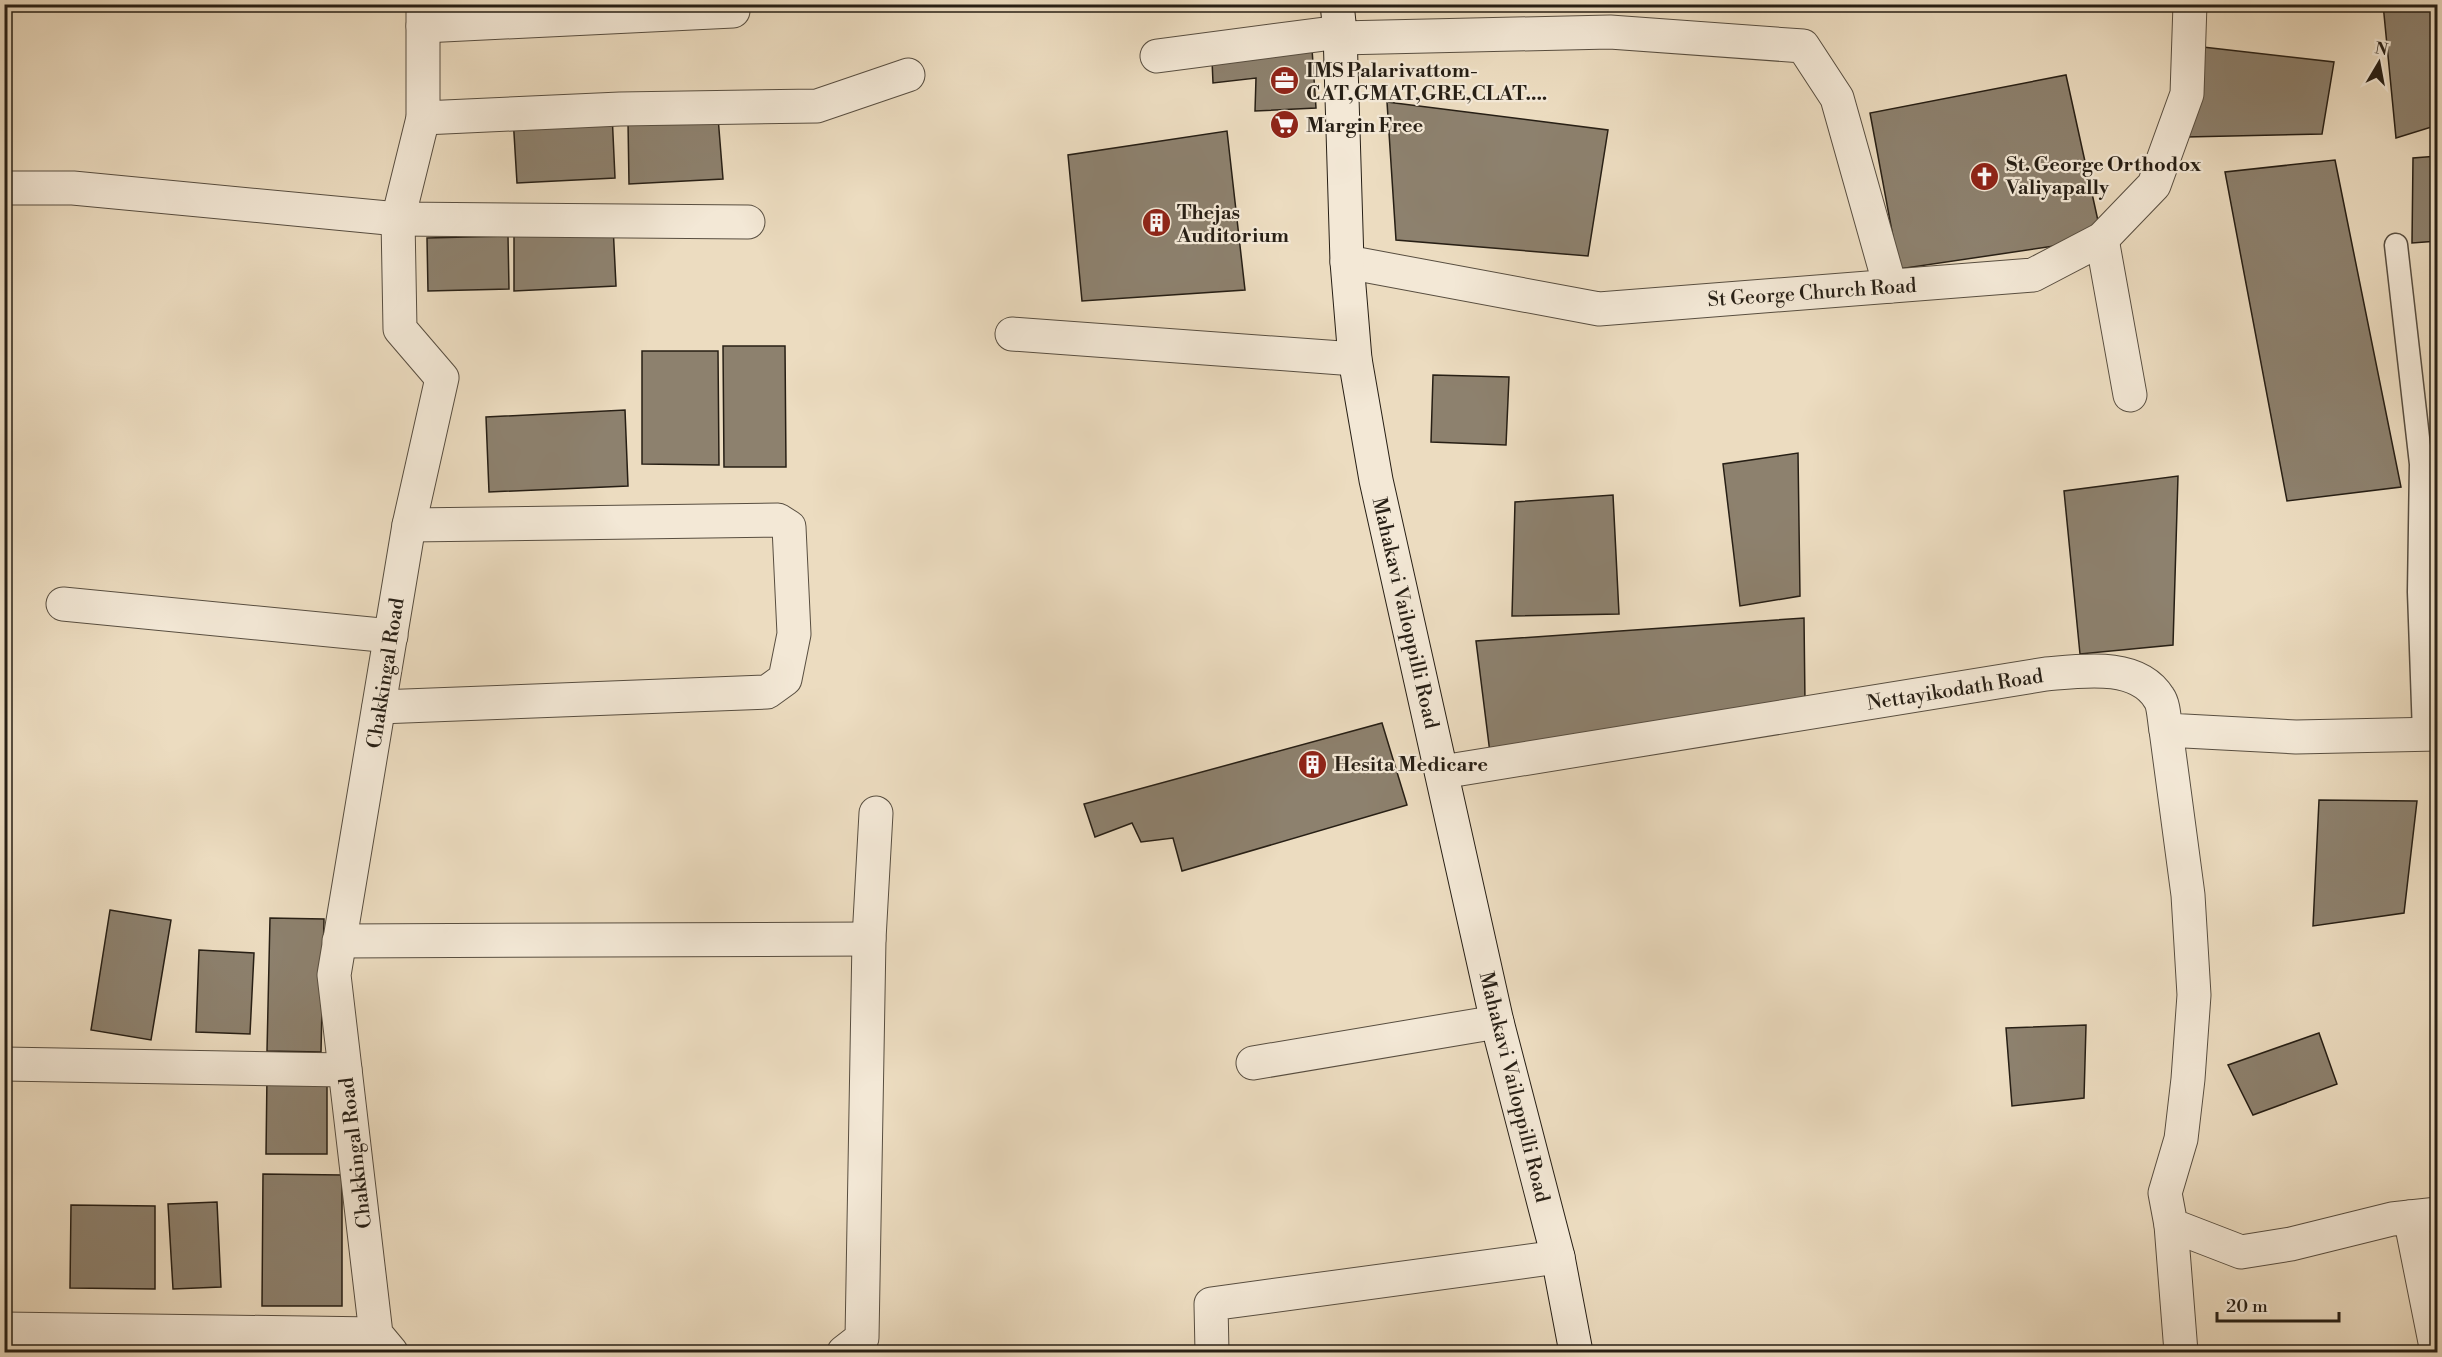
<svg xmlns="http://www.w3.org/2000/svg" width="2442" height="1357" viewBox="0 0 2442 1357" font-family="'Libre Bodoni',serif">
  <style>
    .building { fill: #8d816e; stroke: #271f15; stroke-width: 1.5 }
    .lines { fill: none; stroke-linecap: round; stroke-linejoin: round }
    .lane-casing { stroke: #584e40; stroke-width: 25 }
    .street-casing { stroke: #584e40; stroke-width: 35 }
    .secondary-casing { stroke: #271f15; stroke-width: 35 }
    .lane { stroke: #f3e8d6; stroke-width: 22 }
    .street { stroke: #f3e8d6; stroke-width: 33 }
    .secondary { stroke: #f3e8d6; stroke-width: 33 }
    .labels { text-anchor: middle; stroke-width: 4.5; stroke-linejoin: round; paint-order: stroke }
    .poi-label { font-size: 20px; font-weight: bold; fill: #271f15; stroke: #f3e8d6; text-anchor: start }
    .street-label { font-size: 20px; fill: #271f15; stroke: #f3e8d6 }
  </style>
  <rect width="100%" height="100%" fill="#ecdcc0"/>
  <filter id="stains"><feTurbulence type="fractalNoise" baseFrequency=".00333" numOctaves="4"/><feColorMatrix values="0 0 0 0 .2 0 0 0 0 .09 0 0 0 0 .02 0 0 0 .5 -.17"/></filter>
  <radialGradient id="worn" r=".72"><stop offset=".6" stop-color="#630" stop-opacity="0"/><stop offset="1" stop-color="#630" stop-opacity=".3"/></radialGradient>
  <!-- building -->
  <g class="building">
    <path d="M2383,4H2438V125L2396,138Z"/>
    <path d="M2194,46L2334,62L2322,134L2186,137Z"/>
    <path d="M1312,49L1316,108L1255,111L1256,78L1213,83L1212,60Z"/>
    <path d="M2066,75L2102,239L1899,269L1870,113Z"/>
    <path d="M1387,102L1608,130L1588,256L1396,240Z"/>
    <path d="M612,113L615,178L517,183L513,117Z"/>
    <path d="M718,117L723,179L629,184L628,122Z"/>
    <path d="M1227,131L1245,290L1082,301L1068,155Z"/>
    <path d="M2438,156V241L2412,243L2413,158Z"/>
    <path d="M2335,160L2401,487L2287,501L2225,172Z"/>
    <path d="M613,225L616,286L514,291V228Z"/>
    <path d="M508,236L509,289L428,291L427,238Z"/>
    <path d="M723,346H785L786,467H724Z"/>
    <path d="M642,351H718L719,465L642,464Z"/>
    <path d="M1433,375L1509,377L1506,445L1431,442Z"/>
    <path d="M625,410L628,486L489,492L486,417Z"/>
    <path d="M1798,453L1800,596L1740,606L1723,464Z"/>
    <path d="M2178,476L2173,645L2080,654L2064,491Z"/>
    <path d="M1613,495L1619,614L1512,616L1515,502Z"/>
    <path d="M1804,618L1805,703L1490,753L1476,641Z"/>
    <path d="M1382,723L1407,805L1182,871L1173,838L1141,842L1132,823L1095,837L1084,804Z"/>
    <path d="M2319,800L2417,801L2404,913L2313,926Z"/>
    <path d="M110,910L171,920L151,1040L91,1030Z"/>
    <path d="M270,918L324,919L321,1052L267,1051Z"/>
    <path d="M199,950L254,953L250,1034L196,1032Z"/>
    <path d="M2086,1025L2084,1098L2012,1106L2006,1028Z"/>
    <path d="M2319,1033L2337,1084L2253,1115L2228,1065Z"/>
    <path d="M267,1075L327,1076V1154H266Z"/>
    <path d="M263,1174L342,1175V1306H262Z"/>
    <path d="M217,1202L221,1287L173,1289L168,1204Z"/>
    <path d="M71,1205L155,1206V1289L70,1288Z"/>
  </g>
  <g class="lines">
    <defs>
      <path id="lane" d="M2396,245L2421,464L2419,592L2424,734"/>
      <g id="street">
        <path d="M423,26L733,11"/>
        <path d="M1340,38L1610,32L1803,46L1837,98L1890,286"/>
        <path d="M1157,56L1340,32"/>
        <path d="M423,118L620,109L817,106L908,75"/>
        <path d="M4,188H73L398,219L748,222"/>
        <path d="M2102,239L2130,395"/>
        <path d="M1347,262L1599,309L2033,275L2102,239L2154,185L2187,94L2190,4"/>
        <path d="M1012,334L1355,359"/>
        <path d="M63,604L391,636"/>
        <path d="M379,707L767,692L785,679L794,634L789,527L778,520L409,525"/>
        <path d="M2166,730L2188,895L2194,995L2188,1079L2181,1139L2165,1193L2171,1225L2241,1252L2291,1244L2392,1219L2410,1217L2437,1352"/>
        <path d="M1442,772L2046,674C2081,671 2137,662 2159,698C2164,705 2164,720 2166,730L2296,737L2438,734"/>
        <path d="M339,941L869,939"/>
        <path d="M1253,1063L1497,1022"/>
        <path d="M4,1064L345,1070"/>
        <path d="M2410,1217L2438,1214"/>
        <path d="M2171,1225L2181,1352"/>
        <path d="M4,1329L376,1334"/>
        <path d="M391,1352L376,1334L334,975L409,525L442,378L400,329L398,219L423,118V4"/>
        <path d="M844,1352L862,1338L869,939L876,813"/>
        <path d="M1212,1352L1211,1304L1558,1257"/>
      </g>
      <path id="secondary" d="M1337,4L1340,32L1347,262L1355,359L1376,480L1497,1022L1558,1257L1576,1352"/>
    </defs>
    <!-- lane casing -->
    <use href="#lane" class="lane-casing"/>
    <!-- street casing -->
    <use href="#street" class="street-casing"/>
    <!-- secondary casing -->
    <use href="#secondary" class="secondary-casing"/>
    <!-- lane -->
    <use href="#lane" class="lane"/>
    <!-- street -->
    <use href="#street" class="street"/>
    <!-- secondary -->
    <use href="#secondary" class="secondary"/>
  </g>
  <!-- icons -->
  <defs>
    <symbol id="office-disc" viewBox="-11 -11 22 22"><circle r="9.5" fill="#8f2418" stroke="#f3e8d6"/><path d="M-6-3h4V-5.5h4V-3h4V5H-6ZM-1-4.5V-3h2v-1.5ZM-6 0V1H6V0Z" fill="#fff"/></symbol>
    <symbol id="supermarket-disc" viewBox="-11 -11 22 22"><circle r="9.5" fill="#8f2418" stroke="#f3e8d6"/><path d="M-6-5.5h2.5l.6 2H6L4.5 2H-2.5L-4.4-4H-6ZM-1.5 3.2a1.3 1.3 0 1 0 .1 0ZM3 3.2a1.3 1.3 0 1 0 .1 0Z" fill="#fff"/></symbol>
    <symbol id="church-disc" viewBox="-11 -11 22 22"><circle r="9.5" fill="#8f2418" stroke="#f3e8d6"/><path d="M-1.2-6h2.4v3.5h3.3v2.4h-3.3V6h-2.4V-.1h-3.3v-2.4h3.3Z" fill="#fff"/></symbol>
    <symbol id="building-disc" viewBox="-11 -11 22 22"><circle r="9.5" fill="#8f2418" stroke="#f3e8d6"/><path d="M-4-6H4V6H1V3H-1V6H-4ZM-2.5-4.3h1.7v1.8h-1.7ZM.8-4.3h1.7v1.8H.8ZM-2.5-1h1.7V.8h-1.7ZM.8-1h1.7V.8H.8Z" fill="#fff"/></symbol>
  </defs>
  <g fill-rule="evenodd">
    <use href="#office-disc" x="1268" y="64" width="33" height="33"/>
    <use href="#supermarket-disc" x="1268" y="108" width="33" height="33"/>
    <use href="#church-disc" x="1968" y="160" width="33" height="33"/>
    <use href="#building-disc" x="1140" y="206" width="33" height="33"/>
    <use href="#building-disc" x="1296" y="748" width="33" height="33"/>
  </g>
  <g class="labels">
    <!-- poi labels -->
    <g class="poi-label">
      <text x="1306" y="77">IMS Palarivattom-<tspan x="1306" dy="23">CAT,GMAT,GRE,CLAT....</tspan></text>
      <text x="1306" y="132">Margin Free</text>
      <text x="2006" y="171">St. George Orthodox<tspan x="2006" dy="23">Valiyapally</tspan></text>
      <text x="1177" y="219">Thejas<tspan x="1177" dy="23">Auditorium</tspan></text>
      <text x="1334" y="771">Hesita Medicare</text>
    </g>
    <!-- street labels -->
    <g class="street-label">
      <text transform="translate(1812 292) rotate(-4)" y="7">St George Church Road</text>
      <text transform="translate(1406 613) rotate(77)" y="7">Mahakavi Vailoppilli Road</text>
      <text transform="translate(385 673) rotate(-81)" y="7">Chakkingal Road</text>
      <text transform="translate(1955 689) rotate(-9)" y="7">Nettayikodath Road</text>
      <text transform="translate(1515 1087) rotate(76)" y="7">Mahakavi Vailoppilli Road</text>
      <text transform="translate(355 1153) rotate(-97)" y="7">Chakkingal Road</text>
    </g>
  </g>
  <!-- margin -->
  <rect width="2442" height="1357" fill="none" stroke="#ecdcc0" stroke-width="24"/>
  <rect x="6" y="6" width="2430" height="1345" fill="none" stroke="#271f15" stroke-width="3"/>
  <rect x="12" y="12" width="2418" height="1333" fill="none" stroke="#271f15" stroke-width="1.5"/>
  <!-- north arrow -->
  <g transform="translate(2379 63) rotate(10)" stroke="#f3e8d6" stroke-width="4.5" paint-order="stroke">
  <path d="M0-4.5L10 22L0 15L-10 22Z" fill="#271f15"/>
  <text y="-9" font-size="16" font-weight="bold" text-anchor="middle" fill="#271f15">N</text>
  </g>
  <!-- scale -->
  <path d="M2217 1312v9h122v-9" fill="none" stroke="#271f15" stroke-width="3"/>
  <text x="2226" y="1312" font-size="18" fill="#271f15" stroke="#f3e8d6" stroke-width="4.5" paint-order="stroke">20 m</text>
  <rect width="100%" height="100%" filter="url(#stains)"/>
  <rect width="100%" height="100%" fill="url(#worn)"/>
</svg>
